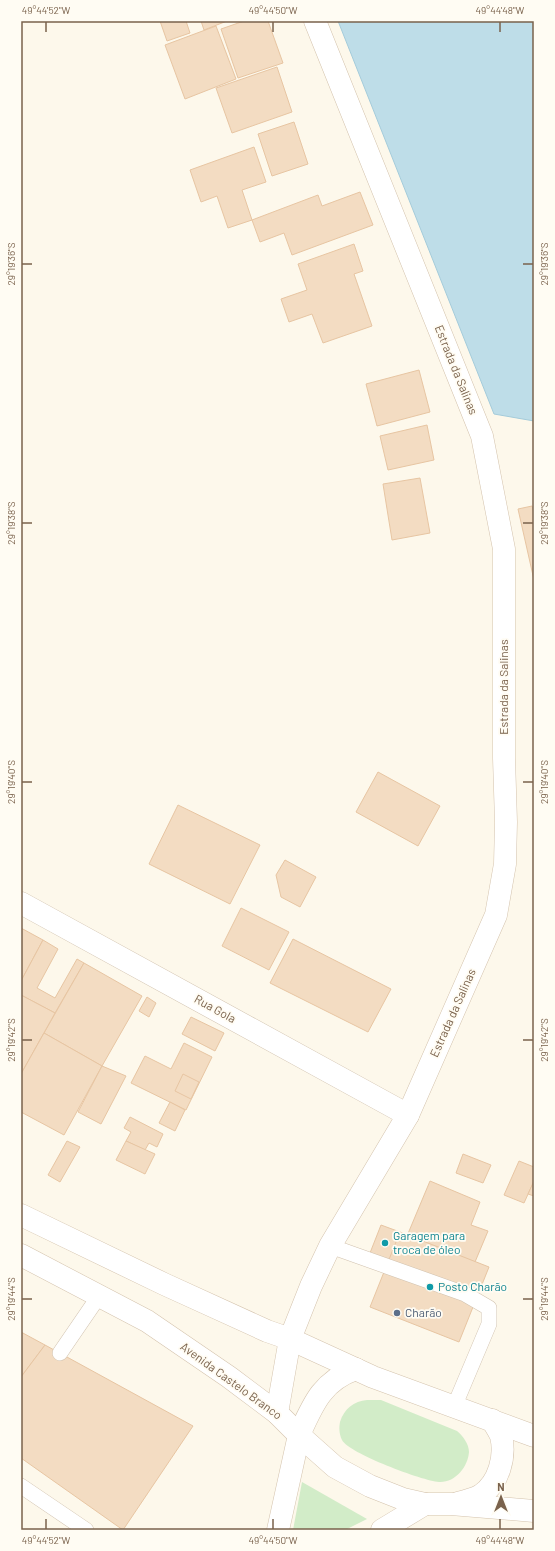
<svg xmlns="http://www.w3.org/2000/svg" width="555" height="1551" viewBox="0 0 555 1551" font-family="Barlow,sans-serif">
  <style>
    .green { fill: #d2ecc8 }
    .water { fill: #bedde8; stroke: #a4cbda }
    .building { fill: #f3dcc2; stroke: #e7c5a2 }
    .lines { fill: none; stroke-linecap: round; stroke-linejoin: round }
    .lane-casing { stroke: #d1c2af; stroke-width: 16 }
    .street-casing { stroke: #d1c2af; stroke-width: 23 }
    .secondary-casing { stroke: #d4c3ad; stroke-width: 23 }
    .lane { stroke: #fff; stroke-width: 15 }
    .street { stroke: #fff; stroke-width: 22 }
    .secondary { stroke: #fff; stroke-width: 22 }
    .ticks { fill: none; stroke: #7a624c; stroke-width: 1.5 }
    .culture-dot { fill: #0f9aa8; stroke: #fffcf3; stroke-width: 1.5 }
    .service-dot { fill: #5c6f8a; stroke: #fffcf3; stroke-width: 1.5 }
    .labels { text-anchor: middle; stroke-width: 3.5; stroke-linejoin: round; paint-order: stroke }
    .street-label { font-size: 12px; fill: #7a624c; stroke: #fffcf3 }
    .culture-label { font-size: 12px; fill: #0d838f; stroke: #fffcf3; text-anchor: start }
    .service-label { font-size: 12px; fill: #4e5e75; stroke: #fffcf3; text-anchor: start }
    .neatline { fill: none; stroke: #7a624c; stroke-width: 1.5 }
    .ticks-label { font-size: 10px; text-anchor: middle; fill: #7a624c }
  </style>
  <rect width="100%" height="100%" fill="#fdf8eb"/>
  <!-- green -->
  <g class="green">
    <path d="M367,1400H381L457,1431C463,1436 469,1444 469,1452C468,1467 455,1483 439,1482C423,1481 348,1453 342,1440C339,1434 339,1427 340,1422C344,1409 354,1401 367,1400Z"/>
    <path d="M302,1482L367,1519L345,1530H293Z"/>
  </g>
  <!-- water -->
  <path class="water" d="M338,21H534V421L494,414Z"/>
  <!-- building -->
  <g class="building">
    <path d="M160,21H186L190,33L167,41Z"/>
    <path d="M201,21H227L204,30Z"/>
    <path d="M244,21H268L283,63L238,78L221,29Z"/>
    <path d="M216,26L236,79L185,99L165,45Z"/>
    <path d="M277,67L292,112L232,133L216,88Z"/>
    <path d="M294,122L308,164L272,176L258,134Z"/>
    <path d="M254,147L266,182L242,190L252,220L228,228L217,196L201,202L190,170Z"/>
    <path d="M360,192L373,225L292,255L284,233L260,242L252,220L318,195L322,206Z"/>
    <path d="M354,244L363,271L354,274L372,326L323,343L312,314L289,322L281,299L307,290L298,264Z"/>
    <path d="M419,370L430,412L377,426L366,384Z"/>
    <path d="M427,425L434,460L388,470L380,436Z"/>
    <path d="M420,478L430,533L392,540L383,484Z"/>
    <path d="M532,506L534,513V580L518,509Z"/>
    <path d="M378,772L440,806L418,846L356,812Z"/>
    <path d="M178,805L260,845L230,904L149,864Z"/>
    <path d="M285,860L316,877L300,907L281,897L276,875Z"/>
    <path d="M241,908L289,932L269,970L222,946Z"/>
    <path d="M21,928L43,940L21,981Z"/>
    <path d="M293,939L391,989L368,1032L270,983Z"/>
    <path d="M43,940L58,949L37,988L55,998L77,959L84,963L55,1013L21,995V981Z"/>
    <path d="M84,963L142,996L102,1066L44,1033Z"/>
    <path d="M21,995L55,1013L21,1074Z"/>
    <path d="M147,997L156,1003L149,1017L139,1011Z"/>
    <path d="M191,1017L224,1033L215,1051L182,1034Z"/>
    <path d="M44,1033L102,1066L64,1135L21,1112V1074Z"/>
    <path d="M184,1043L212,1057L186,1110L131,1083L145,1056L171,1069Z"/>
    <path d="M102,1066L126,1076L101,1124L78,1112Z"/>
    <path d="M183,1074L199,1082L191,1099L175,1091Z"/>
    <path d="M170,1102L185,1110L175,1131L159,1123Z"/>
    <path d="M130,1117L163,1134L157,1147L149,1143L145,1150L126,1141L131,1132L124,1128Z"/>
    <path d="M67,1141L80,1147L60,1182L48,1175Z"/>
    <path d="M126,1141L155,1154L145,1174L116,1160Z"/>
    <path d="M463,1154L491,1165L483,1183L456,1173Z"/>
    <path d="M519,1161L534,1167V1181L524,1203L504,1195Z"/>
    <path d="M430,1181L480,1202L471,1225L488,1231L475,1262L407,1236Z"/>
    <path d="M534,1181V1196L528,1194Z"/>
    <path d="M381,1225L400,1232L389,1261L370,1253Z"/>
    <path d="M400,1232L489,1267L459,1342L370,1307Z"/>
    <path d="M21,1332L45,1345L21,1377Z"/>
    <path d="M45,1345L193,1426L123,1530L21,1458V1377Z"/>
  </g>
  <g class="lines">
    <defs>
      <g id="lane">
        <path d="M330,1246L465,1294L489,1308V1324L454,1407"/>
        <path d="M60,1353L99,1296"/>
        <path d="M21,1486L86,1530"/>
      </g>
      <path id="street" d="M21,903L408,1115"/>
      <g id="secondary">
        <path d="M21,1215L164,1284L267,1331L290,1339L373,1377L534,1436"/>
        <path d="M21,1255L147,1321L229,1377L277,1413L299,1435L335,1467L370,1486L403,1499L425,1504H451L534,1511"/>
        <path d="M277,1413L290,1339L311,1286L330,1246L408,1115L496,915L505,864L506,822L504,758V549L482,436L315,21"/>
        <path d="M458,1503C466,1501 474,1499 481,1495C499,1483 506,1456 501,1436C499,1431 495,1425 492,1420"/>
        <path d="M278,1530L299,1435C313,1404 322,1381 356,1369"/>
        <path d="M382,1530L425,1504"/>
      </g>
    </defs>
    <!-- lane casing -->
    <use href="#lane" class="lane-casing"/>
    <!-- street casing -->
    <use href="#street" class="street-casing"/>
    <!-- secondary casing -->
    <use href="#secondary" class="secondary-casing"/>
    <!-- lane -->
    <use href="#lane" class="lane"/>
    <!-- street -->
    <use href="#street" class="street"/>
    <!-- secondary -->
    <use href="#secondary" class="secondary"/>
  </g>
  <!-- ticks -->
  <path class="ticks" d="M46,22V32M273,22V32M500,22V32M22,264H32M523,264H533M22,523H32M523,523H533M22,782H32M523,782H533M22,1040H32M523,1040H533M22,1299H32M523,1299H533M46,1519V1529M273,1519V1529M500,1519V1529"/>
  <!-- markers -->
  <g class="culture-dot">
    <circle cx="385" cy="1243" r="4"/>
    <circle cx="430" cy="1287" r="4"/>
  </g>
  <circle class="service-dot" cx="397" cy="1313" r="4"/>
  <g class="labels">
    <!-- street labels -->
    <g class="street-label">
      <text transform="translate(456 370) rotate(68)" y="4">Estrada da Salinas</text>
      <text transform="translate(504 687) rotate(-90)" y="4">Estrada da Salinas</text>
      <text transform="translate(215 1009) rotate(29)" y="4">Rua Gola</text>
      <text transform="translate(453 1013) rotate(-66)" y="4">Estrada da Salinas</text>
      <text transform="translate(231 1381) rotate(36)" y="4">Avenida Castelo Branco</text>
    </g>
    <!-- culture labels -->
    <g class="culture-label">
      <text x="393" y="1240">Garagem para<tspan x="393" dy="14">troca de óleo</tspan></text>
      <text x="438" y="1291">Posto Charão</text>
    </g>
    <!-- service labels -->
    <g class="service-label">
      <text x="405" y="1317">Charão</text>
    </g>
  </g>
  <!-- border -->
  <rect width="555" height="1551" fill="none" stroke="#fffcf3" stroke-width="44"/>
  <!-- north arrow -->
  <g transform="translate(501 1497)" stroke="#fffcf3" stroke-width="3" paint-order="stroke">
  <path d="M0-3L7 15L0 10L-7 15Z" fill="#7a624c"/>
  <text y="-6" font-size="11" font-weight="bold" text-anchor="middle" fill="#7a624c">N</text>
  </g>
  <rect x="22" y="22" width="511" height="1507" class="neatline"/>
  <g class="ticks-label">
    <text x="46" y="14">49°44'52"W</text>
    <text x="273" y="14">49°44'50"W</text>
    <text x="500" y="14">49°44'48"W</text>
    <text transform="translate(11 264) rotate(-90)" y="4">29°19'36"S</text>
    <text transform="translate(544 264) rotate(-90)" y="4">29°19'36"S</text>
    <text transform="translate(11 523) rotate(-90)" y="4">29°19'38"S</text>
    <text transform="translate(544 523) rotate(-90)" y="4">29°19'38"S</text>
    <text transform="translate(11 782) rotate(-90)" y="4">29°19'40"S</text>
    <text transform="translate(544 782) rotate(-90)" y="4">29°19'40"S</text>
    <text transform="translate(11 1040) rotate(-90)" y="4">29°19'42"S</text>
    <text transform="translate(544 1040) rotate(-90)" y="4">29°19'42"S</text>
    <text transform="translate(11 1299) rotate(-90)" y="4">29°19'44"S</text>
    <text transform="translate(544 1299) rotate(-90)" y="4">29°19'44"S</text>
    <text x="46" y="1544">49°44'52"W</text>
    <text x="273" y="1544">49°44'50"W</text>
    <text x="500" y="1544">49°44'48"W</text>
  </g>
</svg>
